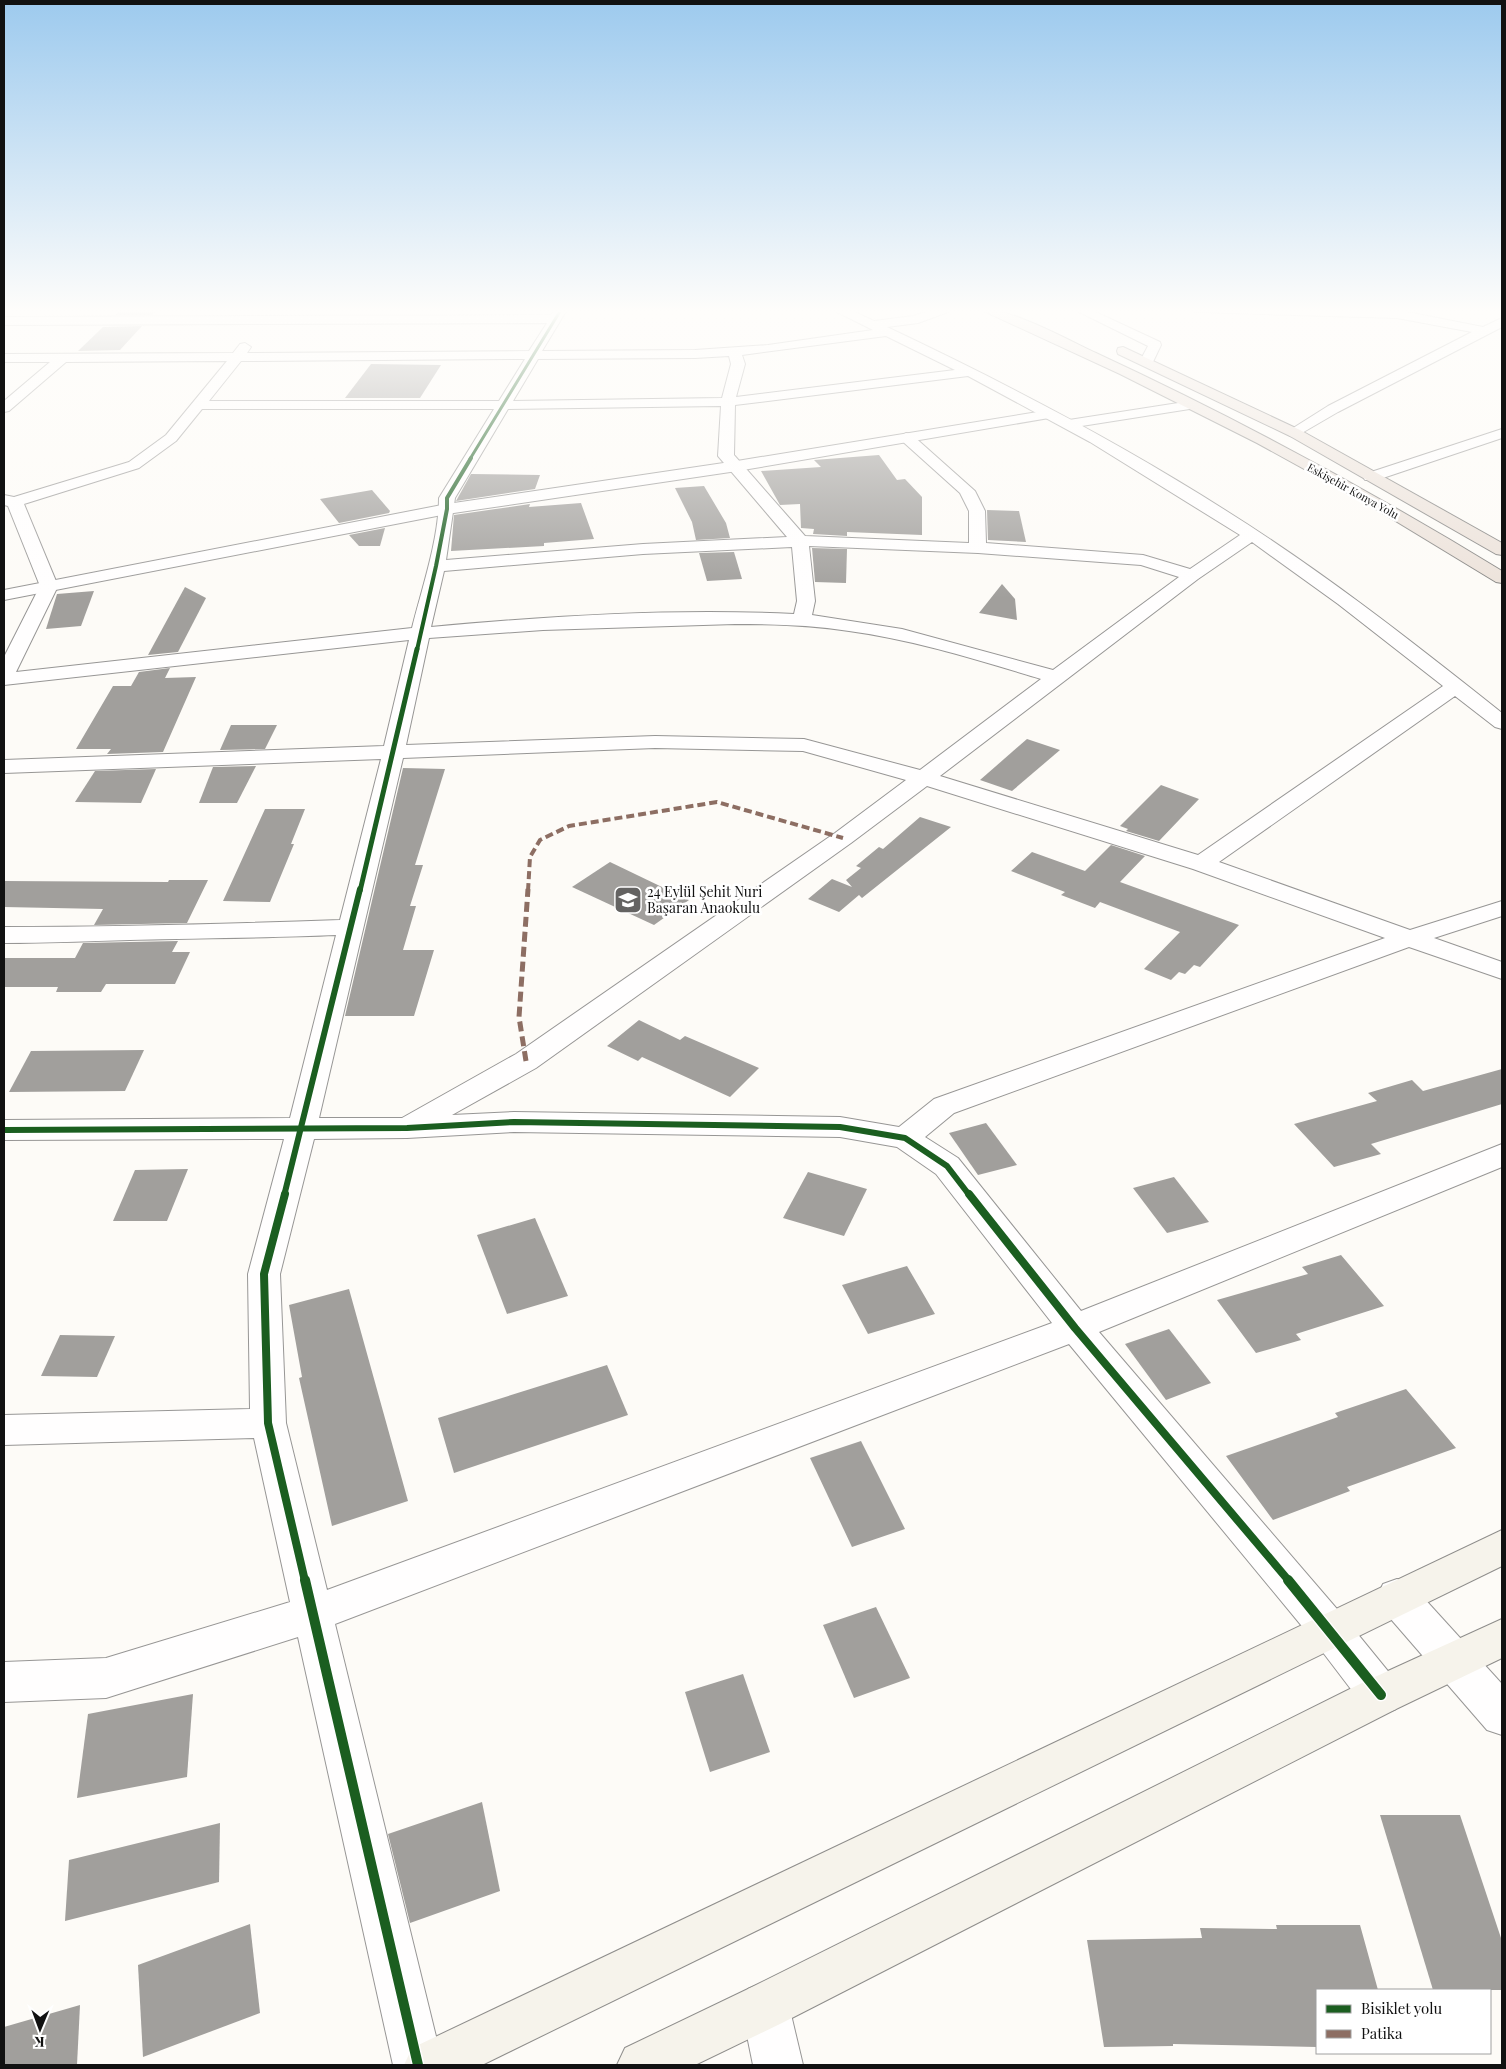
<svg xmlns="http://www.w3.org/2000/svg" width="1506" height="2069" viewBox="0 0 1506 2069" font-family="'Playfair Display',serif">
  <style>
    .building { fill: #a19f9c }
    .lines { fill: none; stroke-linecap: round; stroke-linejoin: round }
    .minor-casing { stroke: #979695; stroke-width: 2 }
    .tertiary-casing { stroke: #979695; stroke-width: 2 }
    .secondary-casing { stroke: #8e8d8b; stroke-width: 2 }
    .trunk-casing { stroke: #858482; stroke-width: 2 }
    .minor { fill: #fffefe; fill-rule: evenodd }
    .tertiary { fill: #fffefe; fill-rule: evenodd }
    .secondary { fill: #f6f3eb; fill-rule: evenodd }
    .trunk { fill: #ece2da; fill-rule: evenodd }
    .quiet-far1 { stroke: #8d6e63; stroke-width: 4; stroke-dasharray: 8 4; stroke-linecap: butt }
    .quiet { stroke: #8d6e63; stroke-width: 5; stroke-dasharray: 10 5; stroke-linecap: butt }
    .cycleway-far5-casing { stroke: #fff; stroke-width: 4.5 }
    .cycleway-far4-casing { stroke: #fff; stroke-width: 5.5 }
    .cycleway-far3-casing { stroke: #fff; stroke-width: 8 }
    .cycleway-far2-casing { stroke: #fff; stroke-width: 9 }
    .cycleway-far1-casing { stroke: #fff; stroke-width: 11 }
    .cycleway-casing { stroke: #fff; stroke-width: 13 }
    .cycleway-far5 { stroke: #1b5e20; stroke-width: 3 }
    .cycleway-far4 { stroke: #1b5e20; stroke-width: 4 }
    .cycleway-far3 { stroke: #1b5e20; stroke-width: 5 }
    .cycleway-far2 { stroke: #1b5e20; stroke-width: 6 }
    .cycleway-far1 { stroke: #1b5e20; stroke-width: 8 }
    .cycleway { stroke: #1b5e20; stroke-width: 10 }
    .labels { text-anchor: middle; stroke-width: 5; stroke-linejoin: round; paint-order: stroke }
    .far-street-label { font-size: 11px; fill: #111; stroke: #fff }
    .poi-label { font-size: 14px; fill: #111; stroke: #fff; text-anchor: start }
  </style>
  <rect width="100%" height="100%" fill="#fdfbf7"/>
  <!-- building -->
  <g class="building">
    <path d="M122,308H158L152,315H115Z"/>
    <path d="M142,326L120,350L78,351L103,327Z"/>
    <path d="M371,364L441,365L420,398H345Z"/>
    <path d="M879,455L897,480L905,479L922,497V535L847,532V536L813,534L814,529L801,528L800,504L780,505L761,471L821,467L814,460Z"/>
    <path d="M471,474L540,475L535,489L456,501Z"/>
    <path d="M704,486L726,523L730,538L696,540L692,522L675,488Z"/>
    <path d="M372,490L390,511L389,513L339,523L320,499Z"/>
    <path d="M581,503L594,539L544,543V546L451,551L454,515L530,504L529,507Z"/>
    <path d="M987,510L1019,511L1026,542L988,540Z"/>
    <path d="M385,528L380,546H359L349,535Z"/>
    <path d="M812,548L847,549L846,583L815,582Z"/>
    <path d="M734,552L742,579L707,581L699,553Z"/>
    <path d="M1002,584L1015,599L1017,620L979,613Z"/>
    <path d="M185,587L206,598L178,652L148,655Z"/>
    <path d="M94,591L81,626L46,629L57,594Z"/>
    <path d="M170,668L165,678L196,677L163,752L107,754L111,749H76L113,686H131L139,672Z"/>
    <path d="M231,725H277L265,749L220,750Z"/>
    <path d="M1027,739L1060,750L1012,791L980,780Z"/>
    <path d="M256,766L237,803H199L213,767Z"/>
    <path d="M403,768L445,769L415,865H423L410,906H416L403,950H434L414,1016H345Z"/>
    <path d="M156,769L141,803L75,802L95,771Z"/>
    <path d="M1161,785L1199,799L1159,841L1126,831L1128,829L1120,826Z"/>
    <path d="M265,809H305L291,844H294L270,902L223,901Z"/>
    <path d="M920,817L951,827L862,898L859,895L839,912L808,899L832,879L852,887L846,880L861,868L856,866L879,847L883,849Z"/>
    <path d="M1111,845L1145,856L1120,882L1239,925L1200,967L1194,965L1185,974L1179,972L1171,980L1144,969L1180,932L1100,902L1095,908L1061,895L1065,892L1011,871L1032,852L1085,871Z"/>
    <path d="M610,862L689,900L654,925L572,887Z"/>
    <path d="M169,880H208L187,923L94,925L103,909L4,907V881L168,882Z"/>
    <path d="M178,941L172,952H190L175,984H106L101,992H56L58,987H4V958H75L83,943Z"/>
    <path d="M639,1020L680,1040L685,1036L759,1068L730,1097L642,1057L638,1061L607,1046Z"/>
    <path d="M144,1050L125,1091L9,1092L31,1051Z"/>
    <path d="M1502,1069V1104L1371,1144L1381,1154L1334,1167L1294,1124L1377,1101L1368,1093L1412,1080L1423,1091Z"/>
    <path d="M986,1123L1017,1165L978,1175L949,1133Z"/>
    <path d="M188,1169L167,1221H113L135,1170Z"/>
    <path d="M808,1172L867,1189L844,1236L783,1218Z"/>
    <path d="M1174,1177L1209,1222L1167,1233L1133,1188Z"/>
    <path d="M535,1218L568,1296L507,1314L477,1235Z"/>
    <path d="M1341,1255L1384,1306L1296,1334L1301,1340L1256,1353L1217,1300L1308,1274L1302,1267Z"/>
    <path d="M907,1266L935,1314L868,1334L842,1285Z"/>
    <path d="M349,1289L408,1501L332,1526L299,1378L302,1377L289,1305Z"/>
    <path d="M1169,1329L1211,1383L1166,1400L1125,1344Z"/>
    <path d="M60,1335L115,1336L97,1377L41,1376Z"/>
    <path d="M607,1365L628,1415L454,1473L438,1418Z"/>
    <path d="M1406,1389L1456,1448L1347,1487L1350,1491L1273,1520L1226,1456L1338,1417L1335,1413Z"/>
    <path d="M861,1441L905,1529L852,1547L810,1458Z"/>
    <path d="M876,1607L910,1678L854,1698L823,1625Z"/>
    <path d="M743,1674L770,1752L710,1772L685,1692Z"/>
    <path d="M193,1694L187,1777L77,1798L88,1714Z"/>
    <path d="M482,1802L500,1891L410,1923L388,1834Z"/>
    <path d="M1380,1815H1460L1502,1941V1990H1433Z"/>
    <path d="M220,1823L219,1882L65,1921L69,1860Z"/>
    <path d="M250,1924L260,2013L143,2057L138,1965Z"/>
    <path d="M1276,1925H1360L1378,1990H1317V2047L1173,2044V2046L1104,2047L1087,1940L1202,1938L1200,1928L1277,1929Z"/>
    <path d="M80,2005L77,2065H4V2027Z"/>
  </g>
  <g class="lines">
    <defs>
      <g id="minor">
        <path d="M556,308H568L542,351L695,350L768,345L873,330L829,308H846L874,321L913,316L939,308H959L918,323L887,327C1003,382 1117,441 1225,510C1322,571 1413,642 1502,713V729L1495,727L1455,696L1219,862L1410,930L1502,901V916L1434,938L1502,962V979L1409,947L954,1113L925,1137L958,1158L1081,1311L1502,1144V1167L1099,1332L1343,1616L1396,1681L1402,1695L1396,1709L1381,1715L1366,1709L1315,1642L1069,1344L335,1624L443,2065H393L298,1637L106,1698L4,1702V1662L106,1658L290,1602L254,1438L4,1445V1415L250,1409L248,1274L284,1139L4,1140V1120L290,1118L336,935C267,938 199,938 130,940C88,941 46,943 4,943V927C116,927 228,924 340,920L381,759L4,773V760L384,746L409,640L4,685V657L40,586L8,506L4,505V495L14,497L129,462L166,435L227,361L66,362L9,411L4,412V401L50,362H4V354L233,353L240,344L245,343L251,347L247,353L529,351L547,323L4,325V317L551,315ZM886,336L955,370L736,397L745,364L742,355ZM729,356L731,364L722,398L513,401L538,359L695,358ZM525,359L499,401H209L241,361ZM968,376L1090,442L1240,535L1190,569L1143,555L986,543L985,511L975,491L911,434L906,433L899,437L901,440L960,493L969,511V543L805,536L734,455L735,405ZM721,406L718,456L787,537L643,544L446,560L455,498L508,409ZM202,409H494L439,498C439,539 422,588 412,628L16,672L58,586L24,504L139,468L176,441ZM1252,542L1338,604L1443,686L1198,855L940,776L1198,579ZM809,546L978,553L1141,565L1179,577L1053,670L902,629L812,615L815,601ZM792,547L797,601L794,614C674,608 551,616 431,627L444,571L643,554ZM735,624C773,624 811,625 849,631C915,640 978,660 1041,679L920,770L804,739L655,736L406,745L429,638L543,630ZM655,748L803,751L906,780L835,833L516,1054L402,1118H319L403,758ZM927,786L1193,869L1385,938L934,1099L899,1127L840,1117L514,1112L452,1115L536,1068L851,843ZM514,1132L840,1137L897,1147L936,1174L1052,1323L327,1590L286,1423L280,1274L314,1139L407,1138Z"/>
        <path d="M1071,308H1087L1160,342L1161,345L1152,364L1147,365L1140,361L1148,346Z"/>
        <path d="M1190,308L1397,310L1483,327L1502,318V327L1338,412L1295,437L1290,436L1288,433L1290,430L1328,406L1472,332L1397,318L1196,312Z"/>
        <path d="M1502,429V438L1377,480H1365L1363,477L1365,474Z"/>
        <path d="M1397,1579L1411,1584L1502,1684V1735L1487,1730L1383,1610L1377,1597L1383,1584Z"/>
        <path d="M765,1982L782,1989L789,2006L803,2065H753L741,2006L748,1989Z"/>
      </g>
      <g id="tertiary">
        <path d="M1191,401L1198,405L1196,408L1069,428L1062,424L1069,420Z"/>
        <path d="M1050,410L1057,414L1055,417L737,471L447,514L4,600V590L447,504L737,461Z"/>
      </g>
      <g id="secondary">
        <path d="M1502,1530V1566L482,2065H404L412,2048Z"/>
        <path d="M1502,1619V1658L1396,1709L782,2023L695,2065H617L625,2048L748,1989L1366,1681Z"/>
      </g>
      <g id="trunk">
        <path d="M977,308C1011,308 1064,338 1096,353C1236,418 1371,491 1502,571V583L1496,582L1366,503L1257,443L1120,374Z"/>
        <path d="M1123,347L1300,430L1502,543V555L1496,554L1290,436L1118,354L1117,351L1118,348Z"/>
      </g>
    </defs>
    <!-- minor casing -->
    <use href="#minor" class="minor-casing"/>
    <!-- tertiary casing -->
    <use href="#tertiary" class="tertiary-casing"/>
    <!-- secondary casing -->
    <use href="#secondary" class="secondary-casing"/>
    <!-- trunk casing -->
    <use href="#trunk" class="trunk-casing"/>
    <!-- minor -->
    <use href="#minor" class="minor"/>
    <!-- tertiary -->
    <use href="#tertiary" class="tertiary"/>
    <!-- secondary -->
    <use href="#secondary" class="secondary"/>
    <!-- trunk -->
    <use href="#trunk" class="trunk"/>
    <!-- quiet-far1 -->
    <path class="quiet-far1" d="M528,891L530,857L540,840L569,826L717,802L843,838"/>
    <!-- quiet -->
    <path class="quiet" d="M526,1061L519,1017L528,889"/>
    <defs>
      <path id="cycleway-far5" d="M470,459L562,308"/>
      <path id="cycleway-far4" d="M417,650L436,566L447,509V498L471,458"/>
      <path id="cycleway-far3" d="M360,891L417,649"/>
      <g id="cycleway-far2">
        <path d="M4,1130L407,1128L514,1122L840,1127L905,1138L947,1166L970,1196"/>
        <path d="M284,1196L360,889"/>
      </g>
      <g id="cycleway-far1">
        <path d="M285,1194L264,1274L268,1423L305,1581"/>
        <path d="M969,1194L1075,1328L1289,1581"/>
      </g>
      <g id="cycleway">
        <path d="M305,1580L418,2065"/>
        <path d="M1288,1580L1381,1695"/>
      </g>
    </defs>
    <!-- cycleway-far5 casing -->
    <use href="#cycleway-far5" class="cycleway-far5-casing"/>
    <!-- cycleway-far4 casing -->
    <use href="#cycleway-far4" class="cycleway-far4-casing"/>
    <!-- cycleway-far3 casing -->
    <use href="#cycleway-far3" class="cycleway-far3-casing"/>
    <!-- cycleway-far2 casing -->
    <use href="#cycleway-far2" class="cycleway-far2-casing"/>
    <!-- cycleway-far1 casing -->
    <use href="#cycleway-far1" class="cycleway-far1-casing"/>
    <!-- cycleway casing -->
    <use href="#cycleway" class="cycleway-casing"/>
    <!-- cycleway-far5 -->
    <use href="#cycleway-far5" class="cycleway-far5"/>
    <!-- cycleway-far4 -->
    <use href="#cycleway-far4" class="cycleway-far4"/>
    <!-- cycleway-far3 -->
    <use href="#cycleway-far3" class="cycleway-far3"/>
    <!-- cycleway-far2 -->
    <use href="#cycleway-far2" class="cycleway-far2"/>
    <!-- cycleway-far1 -->
    <use href="#cycleway-far1" class="cycleway-far1"/>
    <!-- cycleway -->
    <use href="#cycleway" class="cycleway"/>
  </g>
  <!-- sky -->
  <linearGradient id="sky" x2="0" y2="1"><stop stop-color="#9dcaee"/><stop offset="0.52" stop-color="#fefdfb"/><stop offset="1" stop-color="#fefdfb" stop-opacity="0"/></linearGradient>
  <rect width="1506" height="598" fill="url(#sky)"/>
  <!-- icons -->
  <defs>
    <symbol id="school-square" viewBox="-11 -11 22 22"><rect x="-9" y="-9" width="18" height="18" rx="4" fill="#646362" stroke="#fff"/><path d="M0-5L7-2L0 1L-7-2ZM-4 1L0 2.5L4 1V4Q0 6-4 4Z" fill="#fff"/></symbol>
  </defs>
  <g fill-rule="evenodd">
    <use href="#school-square" x="612" y="884" width="32" height="32"/>
  </g>
  <g class="labels">
    <!-- far-street labels -->
    <g class="far-street-label">
      <text transform="translate(1353 491) rotate(29)" y="4">Eskişehir Konya Yolu</text>
    </g>
    <!-- poi labels -->
    <g class="poi-label">
      <text x="647" y="897">24 Eylül Şehit Nuri<tspan x="647" dy="16">Başaran Anaokulu</tspan></text>
    </g>
  </g>
  <!-- border -->
  <rect width="1506" height="2069" fill="none" stroke="#111111" stroke-width="10"/>
  <!-- legend -->
  <rect x="1316" y="1989" width="175" height="65" fill="#ffffff" stroke="#a0a0a0"/>
  <rect x="1326" y="2005" width="25" height="8" fill="#1b5e20" stroke="#a0a0a0"/>
  <text x="1361" y="2014" font-size="15" fill="#111111">Bisiklet yolu</text>
  <rect x="1326" y="2030" width="25" height="8" fill="#8d6e63" stroke="#a0a0a0"/>
  <text x="1361" y="2039" font-size="15" fill="#111111">Patika</text>
  <!-- north arrow -->
  <g transform="translate(40 2029) rotate(181)" stroke="#ffffff" stroke-width="4" paint-order="stroke">
  <path d="M0-4L9 19L0 12L-9 19Z" fill="#111111"/>
  <text y="-8" font-size="14" font-weight="bold" text-anchor="middle" fill="#111111">K</text>
  </g>
</svg>
